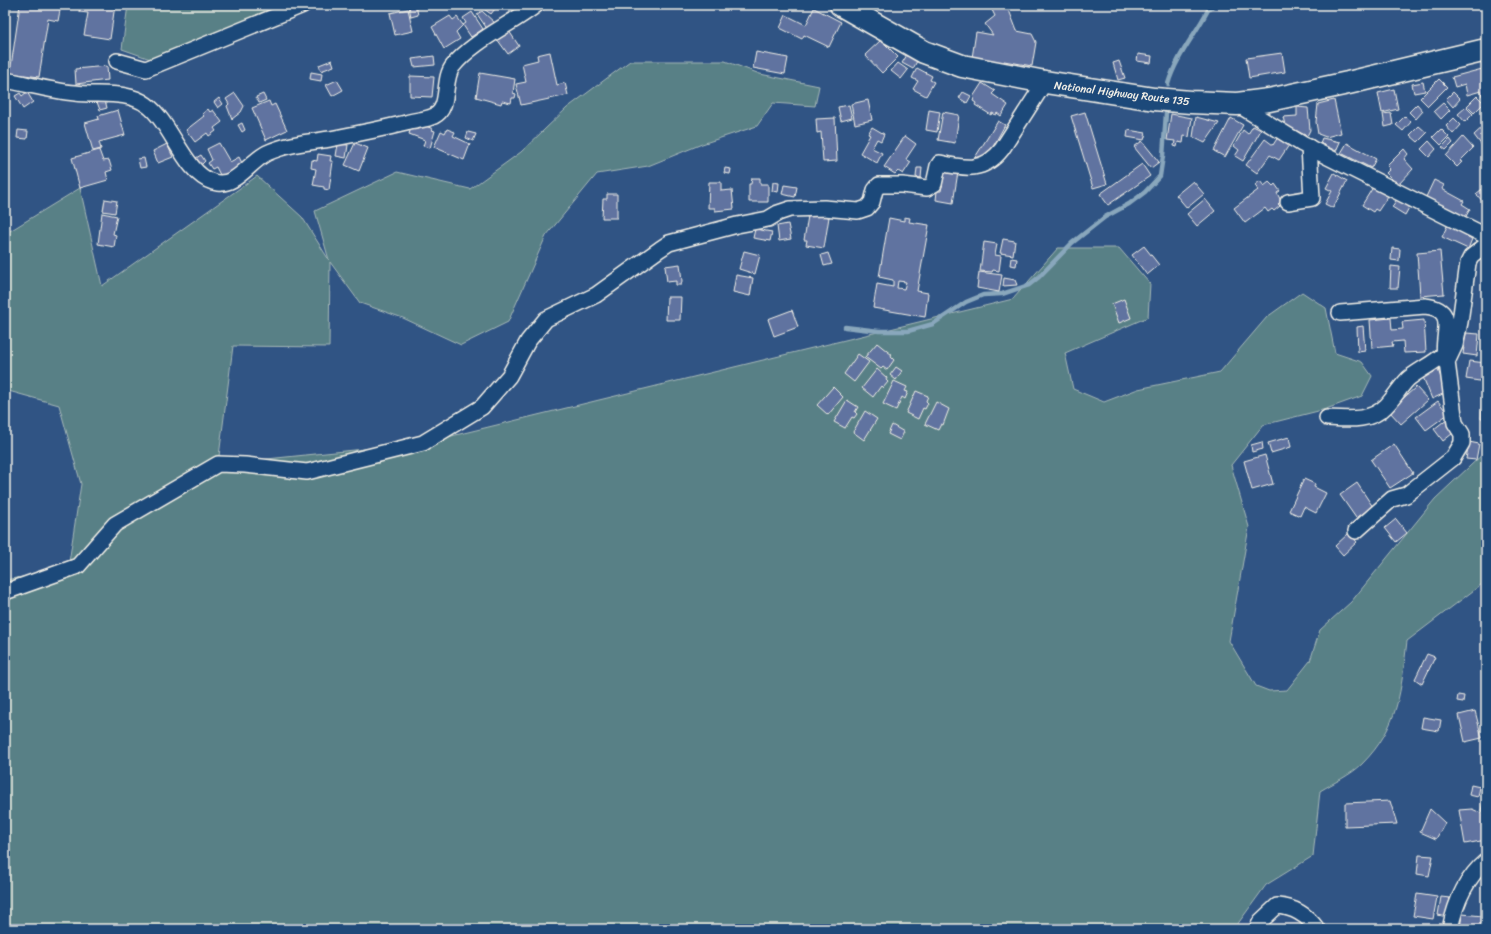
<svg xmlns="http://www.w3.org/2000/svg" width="1491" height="934" viewBox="0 0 1491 934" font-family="Sriracha,sans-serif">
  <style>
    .green { fill: #588086; stroke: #a6b8b7 }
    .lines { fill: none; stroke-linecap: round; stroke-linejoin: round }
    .stream { stroke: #89a7bc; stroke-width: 4.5 }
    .building { fill: #6173a0; stroke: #f4f1e8; fill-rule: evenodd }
    .minor-casing { stroke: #f4f1e8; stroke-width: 18 }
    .highway-casing { stroke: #f4f1e8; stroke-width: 25 }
    .minor { stroke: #1f4a7a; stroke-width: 15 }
    .highway { stroke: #1f4a7a; stroke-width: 22 }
    .labels { text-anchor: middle; stroke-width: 3; stroke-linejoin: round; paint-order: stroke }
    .street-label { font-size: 11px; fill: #f4f1e8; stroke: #1f4a7a }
  </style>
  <rect width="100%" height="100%" fill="#305484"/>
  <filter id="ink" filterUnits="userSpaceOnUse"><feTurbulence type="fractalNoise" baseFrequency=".025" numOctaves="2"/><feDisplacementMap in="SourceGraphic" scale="8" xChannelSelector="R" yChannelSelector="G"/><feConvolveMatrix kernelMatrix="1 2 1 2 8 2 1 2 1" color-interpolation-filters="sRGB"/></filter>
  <g filter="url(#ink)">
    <!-- green -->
    <g class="green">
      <path d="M5,5H12L5,27Z"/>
      <path d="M128,5H288L153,60L122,49Z"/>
      <path d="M630,61H725L760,74L819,86L815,106L773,103L757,126L702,144L648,166L597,174L546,236L508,322L461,345L403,318L360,303L330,262L329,347L233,346L218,464L423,443L1013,299L1058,248H1119L1150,284L1148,317L1065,353L1073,389L1104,402L1138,389L1220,372L1267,317L1302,292L1326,308L1335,353L1362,362L1372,376L1362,396L1326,409L1263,425L1231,465L1249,527L1229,641L1256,686L1269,691L1287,690L1310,661L1320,630L1351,602L1435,499L1486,451V581L1407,641C1401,690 1399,727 1362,764C1351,775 1333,783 1320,791L1313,856L1266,885L1234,929H5V580L68,569L81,484L59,405L5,390V234L80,188L102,286L257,176L302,217L329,260L315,211L397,172L470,189L521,152L567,108Z"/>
    </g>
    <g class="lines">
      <!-- stream -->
      <g class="stream">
        <path d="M1214,5L1251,8L1256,5"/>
        <path d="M1168,84C1176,57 1195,35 1208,10L1214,5"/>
        <path d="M845,327L879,331H908L933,324L966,302L983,295L1002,294L1029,285L1039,277L1072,243L1105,217L1129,204L1145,192L1160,176L1163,156L1166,113"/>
      </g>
    </g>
    <!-- building -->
    <g class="building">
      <path d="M20,5H61L58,21L48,19L39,77L10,73Z"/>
      <path d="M80,5H115L110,39L84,35L88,13L79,12Z"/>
      <path d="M416,5L418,15L411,17L409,6Z"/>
      <path d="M478,5H498L491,14Z"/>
      <path d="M997,5H1007L1017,31L1032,34L1036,42L1032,66L1004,61V64L972,58L976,32L993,35L985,24L995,16L991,8Z"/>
      <path d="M814,8L841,22L829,47L804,35L802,39L780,28L786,15L806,25Z"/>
      <path d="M408,9L413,31L395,35L390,13Z"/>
      <path d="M482,11L496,24L488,30L477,14Z"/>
      <path d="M472,12L483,29L471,37L463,25L466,23L463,18Z"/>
      <path d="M450,16L453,20L457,17L463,25L456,32L460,39L444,49L432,27Z"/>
      <path d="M509,31L519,46L508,54L497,39Z"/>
      <path d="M881,40L898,57L882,73L865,55Z"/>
      <path d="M550,52L557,85L565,83L568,95L521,105L516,84L526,82L522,64L538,60L537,55Z"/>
      <path d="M756,52L788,58L785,74L753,68Z"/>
      <path d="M1282,53L1285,72L1249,78L1246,58Z"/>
      <path d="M1138,54L1152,56L1151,63L1137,61Z"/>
      <path d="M907,55L917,61L913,69L902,63Z"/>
      <path d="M434,56L435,65L414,67L412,59Z"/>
      <path d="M332,60L334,66L321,71L319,65Z"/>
      <path d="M1119,61L1125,78L1118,80L1113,63Z"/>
      <path d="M898,63L908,70L901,79L891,71Z"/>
      <path d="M107,66L108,80L76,84L75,69Z"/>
      <path d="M917,68L932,76L930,80L934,82L926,96L913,89L918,81L912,78Z"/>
      <path d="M1486,68V95L1482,96L1481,91L1467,95L1465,84L1455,87L1452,77Z"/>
      <path d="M311,72L322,74L321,81L310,79Z"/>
      <path d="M480,73L515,79L513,93L516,94L515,98H512L511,103L502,101L501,104L476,97Z"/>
      <path d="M410,76L434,77L432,97L410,96Z"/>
      <path d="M1439,79L1447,87L1428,106L1420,98Z"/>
      <path d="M337,80L343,90L332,96L326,85Z"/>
      <path d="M1423,82L1425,91L1414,93L1412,84Z"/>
      <path d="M982,83L995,91L992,94L1008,105L1001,116L997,113L996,115L992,113L991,115L975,105L976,103L973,101L974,98L973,97Z"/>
      <path d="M1394,89L1398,109L1382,113L1378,93Z"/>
      <path d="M27,92L33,102L23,109L15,96L20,93L22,96Z"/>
      <path d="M963,92L971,96L967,103L959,98Z"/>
      <path d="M1453,92L1460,99L1453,107L1446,99Z"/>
      <path d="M235,93L244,106L241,112L232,119L227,106L229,104L226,99Z"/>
      <path d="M263,94L266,100L259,103L256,97Z"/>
      <path d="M1477,96L1484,103L1474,113L1467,106Z"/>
      <path d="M219,98L223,104L218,108L214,102Z"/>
      <path d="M105,100L107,108L100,110L97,102Z"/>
      <path d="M868,100L872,120L855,124L851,104Z"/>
      <path d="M1334,100L1341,133L1326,137L1318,134L1316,122L1318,104Z"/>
      <path d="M269,101L271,106L275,104L287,130L266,140L252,108Z"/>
      <path d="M1443,103L1450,110L1441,119L1434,111Z"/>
      <path d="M1417,104L1423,111L1416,119L1409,112Z"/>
      <path d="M849,105L852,118L841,121L838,107Z"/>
      <path d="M5,107L8,110L9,149H5Z"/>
      <path d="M1297,107L1308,108L1310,130L1307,136L1285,125L1283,117L1297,116Z"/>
      <path d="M1466,107L1473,114L1465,122L1458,114Z"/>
      <path d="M208,109L210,112L213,110L222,122L214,128L216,131L209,136L207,133L195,142L186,130L204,116L202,114Z"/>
      <path d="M118,110L125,135L99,142L101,149L93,151L85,123L99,119L98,116Z"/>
      <path d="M929,110L940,112L937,132L926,130Z"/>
      <path d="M943,112L959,115L955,143L938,140Z"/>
      <path d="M1085,112L1107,184L1093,188L1071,116Z"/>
      <path d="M1391,113L1393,125L1385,127L1383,114Z"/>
      <path d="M1171,114L1192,118L1189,137L1184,136L1183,143L1178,142L1177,147L1174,146L1175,141L1167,140Z"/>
      <path d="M1405,116L1411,122L1403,131L1396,125Z"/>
      <path d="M1196,117L1219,123L1205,143L1193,137Z"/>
      <path d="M835,118L837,161L823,162L821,132L817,133L816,119Z"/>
      <path d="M1231,118L1243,125L1225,157L1214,151Z"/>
      <path d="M1454,118L1461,125L1453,134L1446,126Z"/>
      <path d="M998,121L1005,125L989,154L981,161L974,159Z"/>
      <path d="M242,123L245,130L242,132L238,125Z"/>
      <path d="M421,124L433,129L432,130L435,131L430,148L423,146L425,140L409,134L412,125Z"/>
      <path d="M1486,124V151L1474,135Z"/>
      <path d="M1253,126L1261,130L1243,161L1235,156L1239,150L1234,146L1243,130L1248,134Z"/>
      <path d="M1419,126L1427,133L1418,142L1410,135Z"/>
      <path d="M872,127L884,134L881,141L877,139L872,148L882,153L877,163L860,153L870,135L868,134Z"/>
      <path d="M447,129L455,132L453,136L470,144L464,160L434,147L441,131L445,133Z"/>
      <path d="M1441,129L1449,137L1441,145L1433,137Z"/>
      <path d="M18,130L28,131L27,139L17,138Z"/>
      <path d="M1128,130L1146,133L1144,140L1127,137Z"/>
      <path d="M468,132L476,134L473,141L466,138Z"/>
      <path d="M905,136L916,144L906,159L911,162L903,174L898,171L895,174L884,167Z"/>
      <path d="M1278,137L1289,145L1279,160L1270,155L1257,173L1246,165L1265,139L1273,145Z"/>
      <path d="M1463,137L1473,148L1460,161L1462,162L1457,167L1446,156Z"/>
      <path d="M1322,138L1340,142L1336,151L1320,143Z"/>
      <path d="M1450,139L1453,143L1446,150L1442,147Z"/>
      <path d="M1142,141L1159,162L1151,168L1134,147Z"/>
      <path d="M1429,141L1436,149L1429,157L1421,149Z"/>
      <path d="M219,143L230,162L239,157L243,165L221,177L216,167L212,169L208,163L212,160L207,149Z"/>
      <path d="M355,143L368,148L359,171L345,165Z"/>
      <path d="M1347,143L1376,159L1371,168L1341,153Z"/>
      <path d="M167,144L173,157L158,163L153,151Z"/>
      <path d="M338,144L348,145L346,158L336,156Z"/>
      <path d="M1404,149L1408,154L1404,159L1413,169L1398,185L1386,173L1390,169L1387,166Z"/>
      <path d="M99,150L103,161L109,160L112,170L106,172L108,180L80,188L72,158Z"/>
      <path d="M318,154L331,156L330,161H333L329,190L324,189V187L313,185L316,169L311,168L312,160L317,161Z"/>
      <path d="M201,155L205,161L201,165L196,158Z"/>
      <path d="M144,158L146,167L140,168L138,159Z"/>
      <path d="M1142,164L1150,176L1108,205L1100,194Z"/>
      <path d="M725,168L731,169L730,174L724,173Z"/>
      <path d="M917,168H922L921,178L916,177Z"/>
      <path d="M945,170L958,172L953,203L936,200L937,191H941Z"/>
      <path d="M1334,173L1347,181L1333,208L1325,204L1332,191L1326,188Z"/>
      <path d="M752,178H760V184H768V202H749V184H751Z"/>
      <path d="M1434,180L1444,185L1442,189L1464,201L1462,204L1470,209L1465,218L1426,197Z"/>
      <path d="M1193,181L1204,194L1187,208L1176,195Z"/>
      <path d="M1260,181L1264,186L1269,182L1273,186L1275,184L1280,191L1277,193L1281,201L1278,204L1280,206L1274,211L1272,209L1268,212L1265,208L1245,223L1234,208L1258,190L1255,185Z"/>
      <path d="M709,182H721V191L732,190L734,209L715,211V208H708Z"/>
      <path d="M773,182L779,183L778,192L772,191Z"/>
      <path d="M1375,184L1386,191L1384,194L1388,196L1378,211L1375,209L1373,212L1362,205Z"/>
      <path d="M784,185L797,187L795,197L782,194Z"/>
      <path d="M1486,186V205L1476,194Z"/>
      <path d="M607,194H617V218H602L603,199H607Z"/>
      <path d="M1398,197L1411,204L1405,215L1392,207Z"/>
      <path d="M105,199L117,201L115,213L103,211Z"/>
      <path d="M1205,199L1215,211L1197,226L1187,214Z"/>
      <path d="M102,213L117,216L113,234L116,235L114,247L98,244Z"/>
      <path d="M812,214L829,217L824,248L806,245L807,240H804L808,216L811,217Z"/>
      <path d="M904,217L910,218L909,222L929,225L917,291L928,293L925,317L873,308L877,284L893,287V280L879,277L889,218L904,221ZM898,281L906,282L904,289L897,288Z"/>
      <path d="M788,224L791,239L779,241L777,226Z"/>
      <path d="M1448,224L1468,233L1466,236L1472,239L1468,249L1442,237Z"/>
      <path d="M755,229L772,232L770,241L753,238Z"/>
      <path d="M1003,239L1015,241L1013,255L1000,253Z"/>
      <path d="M984,242L997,244L995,255L1001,256L999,271L993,270L992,272L980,271Z"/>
      <path d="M1144,246L1159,265L1147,275L1132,255Z"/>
      <path d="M1392,248L1400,249L1399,261L1391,260Z"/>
      <path d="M744,251L760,255L755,274L739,269Z"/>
      <path d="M1440,251L1444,294L1420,296L1417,253Z"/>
      <path d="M828,253L832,264L824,266L821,255Z"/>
      <path d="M1011,258L1017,259L1016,266L1010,265Z"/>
      <path d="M680,264L682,281L681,285H676V281L667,282L665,266Z"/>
      <path d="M1391,266L1400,267L1398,288H1390Z"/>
      <path d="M979,272L1002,275L999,292L977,288Z"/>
      <path d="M736,275L753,278L750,296L733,292Z"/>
      <path d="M1004,278L1015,280L1017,285L1003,286Z"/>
      <path d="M667,297H681L680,320H666Z"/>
      <path d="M1124,299L1131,318L1119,323L1112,304Z"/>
      <path d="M792,310L798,327L774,336L768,319Z"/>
      <path d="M1391,318L1392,330L1403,329L1402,322L1424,320L1426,352L1404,353L1403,341L1392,342L1393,346L1372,348L1370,320Z"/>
      <path d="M1363,326L1365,351L1358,352L1357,327Z"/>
      <path d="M1466,333L1479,334L1477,356L1463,354Z"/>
      <path d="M877,343L892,355L891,357L894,360L887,370L883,367L881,369L865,357Z"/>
      <path d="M858,354L869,362L854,382L844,374Z"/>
      <path d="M1469,361L1486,363V382L1466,379Z"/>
      <path d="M896,367L902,371L896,380L890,375Z"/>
      <path d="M877,369L887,378L886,380L888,382L883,388L881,386L873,397L862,388Z"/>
      <path d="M1438,370L1447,392L1432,399L1423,377Z"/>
      <path d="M894,381L907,387L905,391L908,392L905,399L902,397L896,410L883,404Z"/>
      <path d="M833,387L843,397L828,415L817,405Z"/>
      <path d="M1416,387L1428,400L1401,424L1389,411Z"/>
      <path d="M916,391L928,396L926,401L928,403L925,409L923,408L918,419L906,413Z"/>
      <path d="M1482,391L1486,392V419H1481Z"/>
      <path d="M847,400L858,407L855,412L857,414L854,418L852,417L845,428L834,422Z"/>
      <path d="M1438,401L1448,414L1426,430L1416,417Z"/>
      <path d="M936,402L949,409L943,425L941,424L938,430L925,424Z"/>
      <path d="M865,411L877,419L864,440L853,432Z"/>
      <path d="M1448,418L1457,430L1443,441L1434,429Z"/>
      <path d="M892,425L904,432L900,440L888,434Z"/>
      <path d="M1289,437L1291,447L1271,453L1268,443Z"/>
      <path d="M1262,442L1263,449L1252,452L1251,445Z"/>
      <path d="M1469,442L1479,444L1476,460L1466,459Z"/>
      <path d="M1394,444L1413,473L1390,488L1371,460Z"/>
      <path d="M1265,455L1273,484L1252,490L1244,461Z"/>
      <path d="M1304,479L1315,484L1314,487L1326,493L1316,513L1304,507L1300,516L1289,511Z"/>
      <path d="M1357,483L1373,507L1356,518L1340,495Z"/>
      <path d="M1396,519L1407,533L1396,542L1385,528Z"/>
      <path d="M1349,533L1357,542L1343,555L1335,546Z"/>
      <path d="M1427,654L1435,657L1422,684L1415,679Z"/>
      <path d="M1458,695L1464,696L1463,702L1457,701Z"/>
      <path d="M1475,711L1482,738L1465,742L1459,715Z"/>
      <path d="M1423,717L1441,720L1439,731L1421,728Z"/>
      <path d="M1486,753V784L1480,783Z"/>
      <path d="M1471,785L1480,787L1478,797L1469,795Z"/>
      <path d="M1390,801L1397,824L1345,826V803Z"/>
      <path d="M1483,801L1486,802V812L1481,811Z"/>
      <path d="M1430,809L1445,823L1436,839L1420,832Z"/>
      <path d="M1472,809L1483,814L1486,840L1465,844L1459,810Z"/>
      <path d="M1419,855L1433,856L1429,876L1417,874Z"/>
      <path d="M1417,894L1437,897L1433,919L1413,916Z"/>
      <path d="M1441,897L1450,898L1447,917L1438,915Z"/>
      <path d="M1462,914L1483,916L1481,929H1460Z"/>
      <path d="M1403,924L1414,925V929H1403Z"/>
      <path d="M1425,926L1435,929H1424Z"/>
    </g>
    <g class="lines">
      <defs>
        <g id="minor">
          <path d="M117,61L146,69L303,5"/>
          <path d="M5,80C28,84 52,91 75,93C99,96 127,90 147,105C171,122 185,174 213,182C235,189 249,162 267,153C286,144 310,142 330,139C356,134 381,129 406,123C415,120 426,120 434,116C451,108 442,79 453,66C473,41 510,25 536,5"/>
          <path d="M1237,104L1302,144L1486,236"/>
          <path d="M1288,202L1312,198L1309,147"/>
          <path d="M1340,313L1425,306C1462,310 1437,339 1447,362L1455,423L1462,434V443L1453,458L1406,495L1392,499L1356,531"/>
          <path d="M1447,362L1455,345L1460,322L1468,263L1471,257L1486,245"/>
          <path d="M1327,418C1347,419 1371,422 1386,406C1394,398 1400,387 1408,379C1419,370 1433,364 1444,354"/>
          <path d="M5,592L78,566L115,524L218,464L245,465L307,472L423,443L482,407L509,376L528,341L546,319L596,295L660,249L669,243L737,225L768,219L778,213L790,209L824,208L858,211L867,208L872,202L875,190L879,185H902L927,188L934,184L938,166L940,163C966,169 984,172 1002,149L1045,82"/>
          <path d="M1257,929L1261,921L1277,906C1294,907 1307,915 1317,929"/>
          <path d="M1450,929C1455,904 1466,878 1486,861"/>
        </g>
        <path id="highway" d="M841,5L924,52L962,66L1045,82L1154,99L1191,102L1237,104L1269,100L1348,83L1486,50"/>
      </defs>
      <!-- minor casing -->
      <use href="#minor" class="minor-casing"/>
      <!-- highway casing -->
      <use href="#highway" class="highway-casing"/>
      <!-- minor -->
      <use href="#minor" class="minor"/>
      <!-- highway -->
      <use href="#highway" class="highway"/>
    </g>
  </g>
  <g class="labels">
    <!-- street labels -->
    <g class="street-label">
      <text transform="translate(1122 93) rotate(7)" y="4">National Highway Route 135</text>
    </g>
  </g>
  <!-- margin -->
  <rect width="1491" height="934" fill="none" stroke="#1f4a7a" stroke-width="20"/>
  <rect x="10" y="10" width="1471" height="914" fill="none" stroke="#f4f1e8" stroke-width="1.5" filter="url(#ink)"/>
</svg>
